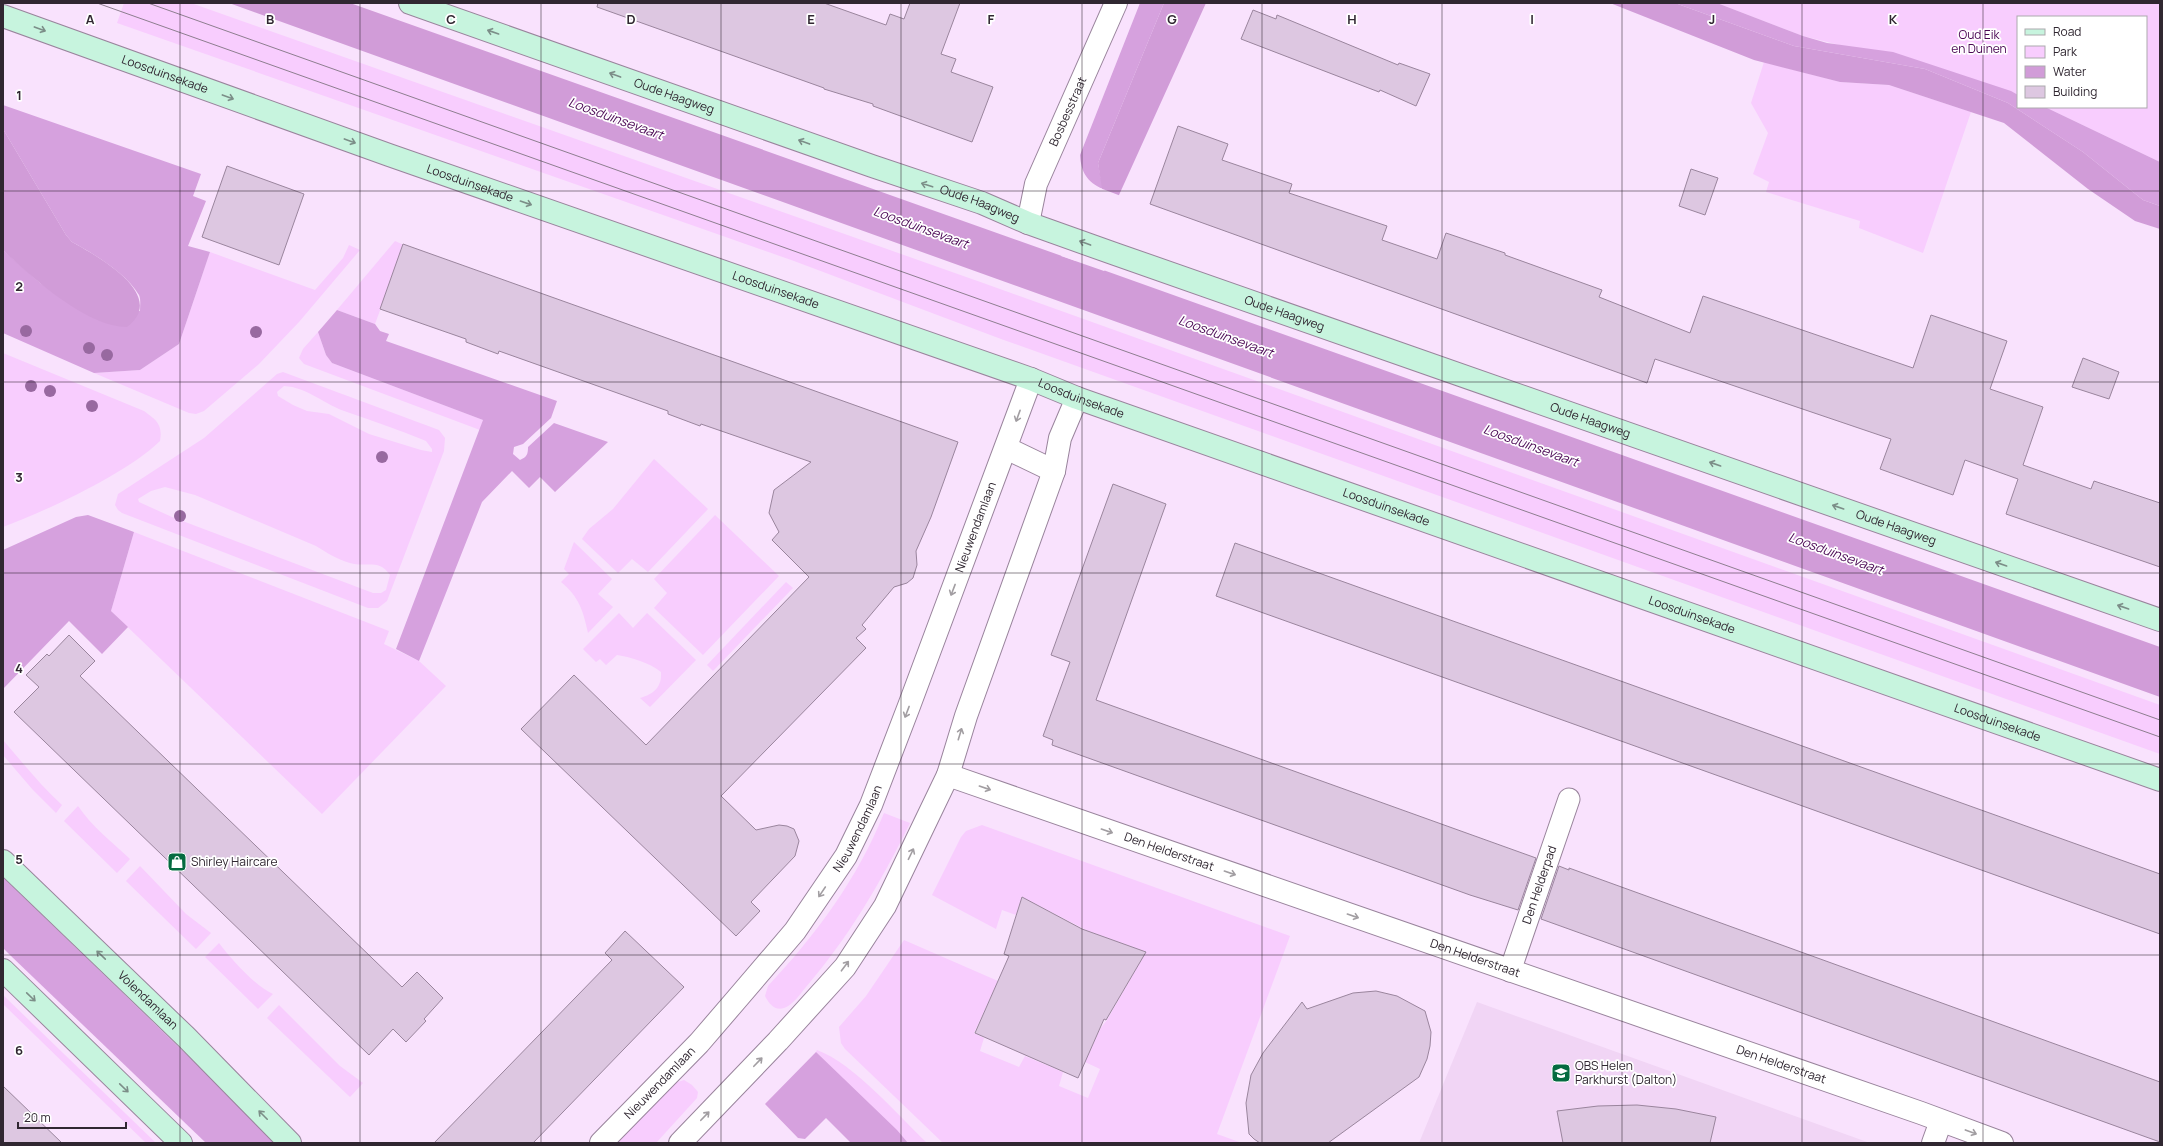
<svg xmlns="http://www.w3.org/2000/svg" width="2163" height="1146" viewBox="0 0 2163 1146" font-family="Manrope,sans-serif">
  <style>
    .built { fill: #f1d5f5 }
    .green { fill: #f8cdfe; fill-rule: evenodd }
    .forest { fill: #d6a1de }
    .water { fill: #d19cd8 }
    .pier { fill: #f9e2fd }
    .building { fill: #ddc7e1; stroke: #9a859d }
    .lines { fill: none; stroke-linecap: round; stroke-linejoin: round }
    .lane-casing { stroke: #99849c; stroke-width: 23 }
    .street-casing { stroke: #99849c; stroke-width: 24 }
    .secondary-casing { stroke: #99849c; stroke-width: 24 }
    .lane { stroke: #fff; stroke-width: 21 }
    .street { stroke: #fff; stroke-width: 22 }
    .secondary { stroke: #c7f4de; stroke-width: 22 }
    .tram { stroke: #8d7e8f; stroke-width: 1 }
    .tree { fill: #9869a0 }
    .oneway { stroke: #7c8e88 }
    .oneway2 { stroke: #a29ea2 }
    .grid { fill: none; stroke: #302731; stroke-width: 1; stroke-opacity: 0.55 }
    .labels { text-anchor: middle; stroke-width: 3.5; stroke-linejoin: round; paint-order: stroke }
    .park-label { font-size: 12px; fill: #490653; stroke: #fff }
    .street-label { font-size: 12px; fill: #302731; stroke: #fff }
    .poi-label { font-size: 12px; fill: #302731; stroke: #fff; text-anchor: start }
    .water-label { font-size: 13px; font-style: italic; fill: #4c0a56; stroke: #fff }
    .grid-label { font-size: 13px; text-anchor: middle; font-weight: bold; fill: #302731; stroke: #fff; stroke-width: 3.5; stroke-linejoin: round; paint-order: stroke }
  </style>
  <rect width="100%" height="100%" fill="#f9e2fd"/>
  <!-- built -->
  <path class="built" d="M1477,1002L1870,1143H1419Z"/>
  <!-- green -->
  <g class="green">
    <path d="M124,3H191L986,284L2160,705V754L1001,339L794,261L117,23Z"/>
    <path d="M1717,3H2160V162L2045,107H2146V17H2018V95L1949,72L1803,36Z"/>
    <path d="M1764,62L1840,82L1889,85L1971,112L1923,253L1859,228L1860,221L1766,192L1769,182L1753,174L1768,133L1751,103Z"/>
    <path d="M395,241L404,245L375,324L337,310Z"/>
    <path d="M349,245L360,250L299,322L259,364L204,411L196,414L189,413L94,373L140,370L179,344L210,252L315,290L343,258Z"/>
    <path d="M318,332L326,355L332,363L483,420L480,430L304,364L299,358L303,349Z"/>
    <path d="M3,353L144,411C156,420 163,424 160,441C126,474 48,510 3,527Z"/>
    <path d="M283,372L439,430L445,438L444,451L387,601L378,608H368L122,513L118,510L115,505L118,494L204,438L277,374ZM284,386C307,387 325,405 347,412C373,421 399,430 426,441L432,449V452L421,450L369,434L329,414L307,411L293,405L278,396L277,392ZM165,487L195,495L316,546C327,553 337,559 350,563C365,568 379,558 390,575L386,590L381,593H373L172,517L139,502L138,499L151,491Z"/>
    <path d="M654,459L708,509L648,572L632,559L618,573L582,539L589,529L613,509Z"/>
    <path d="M715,515L779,576L703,655L654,608L667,593L654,579Z"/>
    <path d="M134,532L389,631L384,644L419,661L446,686L322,814L111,611Z"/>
    <path d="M574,542L612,579L598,594L613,607L588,633C583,610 579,597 561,582L569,574L564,569Z"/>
    <path d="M786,582L793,588L713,671L707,665Z"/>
    <path d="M619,613L633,628L647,613L696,660L650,707L640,698C654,694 662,687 661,672C650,663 631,657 617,655L606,665L600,659L596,662L583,649Z"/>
    <path d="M3,740C22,762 41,786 62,805L56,813L33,790L3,755Z"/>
    <path d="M78,806C92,827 112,842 130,859L117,873L64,821Z"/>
    <path d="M884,813L910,823C881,882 849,937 806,987C800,994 792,1006 784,1008C775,1011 769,1004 765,996L768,986C816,935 858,878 884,813Z"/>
    <path d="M982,825L1290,936L1217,1134L1242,1143H943L845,1049L841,1043L839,1027L866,996L904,940L998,981L974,1033L984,1038L980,1051L1019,1067L1025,1056L1063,1072L1059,1086L1088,1098L1100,1069L1085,1062L1100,1029L1107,1020L1146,952L1088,931L1022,897L1016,915L1002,910L996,929L932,895L961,837L966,831Z"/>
    <path d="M140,866L186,914L211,933L196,949L126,881Z"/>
    <path d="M219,943C232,960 254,985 273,994L258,1009L205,957Z"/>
    <path d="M3,995L156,1143H146L3,1004Z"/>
    <path d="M279,1005L340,1066L363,1083L350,1097L267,1018Z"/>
    <path d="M817,1050C853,1063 898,1115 927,1143H908L816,1052Z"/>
    <path d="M684,1080L692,1085L698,1092L697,1098L656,1143H617L675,1083Z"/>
  </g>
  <!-- forest -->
  <g class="forest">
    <path d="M1140,3H1164L1098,163L1103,189C1087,182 1081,172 1080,155Z"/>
    <path d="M1675,3H1717L1803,36L1827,43L1893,52L2011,91L2018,95V107H2045L2160,162V206L2143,200L2083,152L2008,103L1925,69L1794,46Z"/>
    <path d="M3,105L201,174L193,196L206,201L188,246L210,252L179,344L140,370L94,373L3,333V250L40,283L87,314L140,311C140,306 141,299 139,295C126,273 94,254 72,242L66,235L3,129Z"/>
    <path d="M337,310L375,324L380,331L389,334L386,341L557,401L551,418L523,444L514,447L513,454L520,460C527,457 528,454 528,447L554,423L608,442L555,492L540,477L529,488L512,471L482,502L419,661L396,649L483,420L332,363L326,355L318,332Z"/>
    <path d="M88,515L134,532L111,611L128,627L102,654L69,621L3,689V550L76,517Z"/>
    <path d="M3,877L278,1143H206L10,955L3,948Z"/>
    <path d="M816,1052L897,1130L908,1143H851L826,1118L805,1139L798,1138L765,1104Z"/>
  </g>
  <!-- water -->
  <g class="water">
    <path d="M229,3H350L1076,261L1102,189L1098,163L1164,3H1206L1119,195L1092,266L2160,647V697Z"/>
    <path d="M1610,3H1675L1794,46L1925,69L2008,103L2083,152L2143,200L2160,206V229L2135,221L2088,189L2004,123L1889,85L1840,82L1754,60Z"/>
    <path d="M3,129L66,235L72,242C97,256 169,295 127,327C87,327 31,277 3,250Z"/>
  </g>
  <!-- pier -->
  <path class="pier" d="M1100,188L1121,196L1094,265L1105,270L1104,271L1061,256L1062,254L1075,259Z"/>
  <!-- building -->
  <g class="building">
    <path d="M598,3H824L886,25L890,14L904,19L910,3H960L941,54L956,59L951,72L993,87L972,142L873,106V104L824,89V88L597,7Z"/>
    <path d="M1253,10L1276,19L1277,15L1398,65L1399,63L1430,74L1416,106L1380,90L1379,92L1241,39Z"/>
    <path d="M1178,126L1228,144L1222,160L1292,184L1289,193L1387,226L1382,240L1437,259L1446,233L1505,253V255L1602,290L1599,297L1690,333L1703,296L1913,368L1931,315L2007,341L1990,389L2043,407L2023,465L2091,489L2094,481L2160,503V567L2006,514L2018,479L1965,460L1953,495L1880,469L1891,439L1655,359L1647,383L1150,204Z"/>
    <path d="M227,166L304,194L279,265L202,237Z"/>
    <path d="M1691,169L1718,178L1705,215L1679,206Z"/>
    <path d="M403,244L958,442L931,517L916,551L917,565L913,578L907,583L894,587L862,625L866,629L856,638L866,648L721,796L756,830L779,825L787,826L794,829L799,841L795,856L751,902L760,911L736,936L521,729L574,675L646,745L809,577L772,540L779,532L769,513L774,490L811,462L701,424L700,426L668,414V411L499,351L498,354L466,342V339L380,309Z"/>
    <path d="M2083,358L2119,372L2109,399L2072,387Z"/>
    <path d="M1113,484L1166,504L1096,700L1536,858L1518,910L1470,895L1052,745L1053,740L1043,736L1070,662L1051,655Z"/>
    <path d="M1235,543L2160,874V934L1216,596Z"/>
    <path d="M69,635L95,661L80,676L402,987L417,972L443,998L424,1019L426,1021L406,1042L393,1029L369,1055L14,712L39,687L26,675L47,654L49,656Z"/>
    <path d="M1559,866L1569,870V868L2160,1082V1142L1541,919Z"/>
    <path d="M1022,897L1082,929L1146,952L1106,1020L1104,1019L1078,1078L975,1033L1009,956L1004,954Z"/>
    <path d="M625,931L684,987L533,1143H434L612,960L605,953Z"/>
    <path d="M1376,991L1397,996L1425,1011L1431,1032L1430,1046L1427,1059L1419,1077L1328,1143H1260L1254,1139L1249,1134L1246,1103L1251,1075L1263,1053L1302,1002L1307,1009L1353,993Z"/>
    <path d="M3,1086L62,1143H3Z"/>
    <path d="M1637,1105L1676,1109L1716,1117L1710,1143H1563L1557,1111L1598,1106Z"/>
  </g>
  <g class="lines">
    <defs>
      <g id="lane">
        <path id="s1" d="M1510,971L1569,799"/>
      </g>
      <g id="street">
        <path id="s2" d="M1028,223L1036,184L1116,3"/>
        <path d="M1006,448L1054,471"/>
        <path id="s3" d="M948,775L1921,1113L2002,1143"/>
        <path id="s4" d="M601,1143L699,1043L736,1000L795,931L846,856L871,805L909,706L1031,379"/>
        <path d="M680,1143L778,1041L845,967L885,906L948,775L966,716L1054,471L1060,438L1077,398"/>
        <path d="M1933,1143L1941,1121"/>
      </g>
      <g id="secondary">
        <path id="s5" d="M410,3L872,166L982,203L1028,223L1115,254L2160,620"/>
        <path id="s6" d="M3,16L389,155L1031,379L1077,398L2160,780"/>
        <path id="s7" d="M3,861L186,1037L290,1143"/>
        <path d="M3,970L181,1143"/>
      </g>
    </defs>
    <!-- lane casing -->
    <use href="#lane" class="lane-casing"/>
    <!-- street casing -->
    <use href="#street" class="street-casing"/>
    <!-- secondary casing -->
    <use href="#secondary" class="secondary-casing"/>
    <!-- lane -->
    <use href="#lane" class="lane"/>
    <!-- street -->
    <use href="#street" class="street"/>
    <!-- secondary -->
    <use href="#secondary" class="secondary"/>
    <!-- tram -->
    <g class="tram">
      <path d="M97,3L2160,737"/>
      <path d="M148,3L2160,720"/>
    </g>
  </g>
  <!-- trees -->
  <g class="tree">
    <circle cx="26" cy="331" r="6"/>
    <circle cx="256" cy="332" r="6"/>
    <circle cx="89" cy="348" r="6"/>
    <circle cx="107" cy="355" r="6"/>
    <circle cx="31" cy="386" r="6"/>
    <circle cx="50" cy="391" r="6"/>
    <circle cx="92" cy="406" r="6"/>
    <circle cx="382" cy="457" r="6"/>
    <circle cx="180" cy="516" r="6"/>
  </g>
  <!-- one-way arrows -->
  <defs><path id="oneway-shaft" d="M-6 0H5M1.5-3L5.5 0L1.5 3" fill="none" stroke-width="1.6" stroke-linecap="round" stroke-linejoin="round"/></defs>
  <g class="oneway">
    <use href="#oneway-shaft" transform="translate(40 29) rotate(20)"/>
    <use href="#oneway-shaft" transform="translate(493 32) rotate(-161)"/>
    <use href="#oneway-shaft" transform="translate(615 75) rotate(-160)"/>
    <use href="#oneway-shaft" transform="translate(228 97) rotate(20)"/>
    <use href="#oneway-shaft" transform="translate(350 141) rotate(20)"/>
    <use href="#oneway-shaft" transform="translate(804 142) rotate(-160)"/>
    <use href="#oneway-shaft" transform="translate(927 185) rotate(-162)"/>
    <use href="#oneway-shaft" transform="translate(526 203) rotate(19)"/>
    <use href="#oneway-shaft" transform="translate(1085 243) rotate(-160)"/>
    <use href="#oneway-shaft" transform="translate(1715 464) rotate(-161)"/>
    <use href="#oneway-shaft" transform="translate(1838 507) rotate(-161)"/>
    <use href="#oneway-shaft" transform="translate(2001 564) rotate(-161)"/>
    <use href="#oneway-shaft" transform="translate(2123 607) rotate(-161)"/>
    <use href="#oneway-shaft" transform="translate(101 955) rotate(-136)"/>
    <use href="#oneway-shaft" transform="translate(31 997) rotate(44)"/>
    <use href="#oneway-shaft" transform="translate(124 1088) rotate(44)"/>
    <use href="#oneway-shaft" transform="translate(263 1115) rotate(-135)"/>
  </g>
  <g class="oneway2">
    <use href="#oneway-shaft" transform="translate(1018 416) rotate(110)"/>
    <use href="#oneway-shaft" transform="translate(953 590) rotate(111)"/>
    <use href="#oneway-shaft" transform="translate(907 712) rotate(111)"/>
    <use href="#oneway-shaft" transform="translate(960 734) rotate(-73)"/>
    <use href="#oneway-shaft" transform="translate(985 788) rotate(19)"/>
    <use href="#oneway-shaft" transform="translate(1107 831) rotate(19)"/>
    <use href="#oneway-shaft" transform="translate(911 854) rotate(-64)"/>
    <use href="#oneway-shaft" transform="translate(1230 873) rotate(19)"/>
    <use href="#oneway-shaft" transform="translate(822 892) rotate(124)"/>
    <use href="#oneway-shaft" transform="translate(1353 916) rotate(19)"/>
    <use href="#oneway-shaft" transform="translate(845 966) rotate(-53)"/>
    <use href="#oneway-shaft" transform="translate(758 1062) rotate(-46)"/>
    <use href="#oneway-shaft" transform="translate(705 1116) rotate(-46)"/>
    <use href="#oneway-shaft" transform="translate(1971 1132) rotate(20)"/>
  </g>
  <!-- grid -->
  <path class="grid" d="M180,3V1143M360,3V1143M541,3V1143M721,3V1143M901,3V1143M1082,3V1143M1262,3V1143M1442,3V1143M1622,3V1143M1802,3V1143M1983,3V1143M3,191H2160M3,382H2160M3,573H2160M3,764H2160M3,955H2160"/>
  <!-- icons -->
  <defs>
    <symbol id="shop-square" viewBox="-11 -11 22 22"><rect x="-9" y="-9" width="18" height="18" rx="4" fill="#056b40" stroke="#fff"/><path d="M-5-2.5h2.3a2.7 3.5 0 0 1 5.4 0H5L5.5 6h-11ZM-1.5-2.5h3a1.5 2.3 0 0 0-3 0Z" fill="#fff"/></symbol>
    <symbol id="school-square" viewBox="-11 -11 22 22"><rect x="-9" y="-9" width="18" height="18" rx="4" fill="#056b40" stroke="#fff"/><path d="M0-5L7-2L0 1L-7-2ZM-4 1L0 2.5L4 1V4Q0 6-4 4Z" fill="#fff"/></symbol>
  </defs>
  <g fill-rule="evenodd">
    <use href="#shop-square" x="166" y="851" width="22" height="22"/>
    <use href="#school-square" x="1550" y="1062" width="22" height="22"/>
  </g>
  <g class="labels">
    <!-- park labels -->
    <g class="park-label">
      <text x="1979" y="39">Oud Eik<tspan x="1979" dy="14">en Duinen</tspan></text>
    </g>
    <!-- street labels -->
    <g class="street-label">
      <text dy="4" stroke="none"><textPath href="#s6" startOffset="172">Loosduinsekade</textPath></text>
      <text dy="4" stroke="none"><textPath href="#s5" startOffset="280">Oude Haagweg</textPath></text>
      <text dy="4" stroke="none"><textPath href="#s2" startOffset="119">Bosbesstraat</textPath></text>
      <text dy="4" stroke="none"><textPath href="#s6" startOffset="496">Loosduinsekade</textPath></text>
      <text dy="4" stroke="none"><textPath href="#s5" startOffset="604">Oude Haagweg</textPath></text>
      <text dy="4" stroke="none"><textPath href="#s6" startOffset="820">Loosduinsekade</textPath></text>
      <text dy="4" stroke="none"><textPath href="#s5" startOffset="928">Oude Haagweg</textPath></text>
      <text dy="4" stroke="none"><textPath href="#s6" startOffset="1144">Loosduinsekade</textPath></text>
      <text dy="4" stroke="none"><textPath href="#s5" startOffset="1252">Oude Haagweg</textPath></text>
      <text dy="4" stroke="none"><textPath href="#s6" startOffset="1468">Loosduinsekade</textPath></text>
      <text dy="4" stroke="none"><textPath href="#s4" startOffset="732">Nieuwendamlaan</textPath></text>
      <text dy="4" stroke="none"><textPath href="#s5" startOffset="1576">Oude Haagweg</textPath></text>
      <text dy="4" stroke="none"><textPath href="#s6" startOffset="1792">Loosduinsekade</textPath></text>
      <text dy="4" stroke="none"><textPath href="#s6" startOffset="2116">Loosduinsekade</textPath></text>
      <text dy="4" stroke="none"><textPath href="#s4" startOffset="408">Nieuwendamlaan</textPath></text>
      <text dy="4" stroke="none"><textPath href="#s3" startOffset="234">Den Helderstraat</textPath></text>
      <text dy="4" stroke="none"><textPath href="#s1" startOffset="91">Den Helderpad</textPath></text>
      <text dy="4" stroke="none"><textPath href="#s3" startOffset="558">Den Helderstraat</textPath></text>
      <text dy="4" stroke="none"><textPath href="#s7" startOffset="201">Volendamlaan</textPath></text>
      <text dy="4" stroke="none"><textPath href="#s3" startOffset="882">Den Helderstraat</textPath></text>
      <text dy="4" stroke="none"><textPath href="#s4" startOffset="84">Nieuwendamlaan</textPath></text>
    </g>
    <!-- poi labels -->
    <g class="poi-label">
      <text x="191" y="866">Shirley Haircare</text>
      <text x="1575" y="1070">OBS Helen<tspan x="1575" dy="14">Parkhurst (Dalton)</tspan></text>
    </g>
    <!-- water labels -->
    <g class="water-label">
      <text transform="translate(616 118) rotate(20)" y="5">Loosduinsevaart</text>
      <text transform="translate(921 227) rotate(20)" y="5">Loosduinsevaart</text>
      <text transform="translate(1226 336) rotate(20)" y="5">Loosduinsevaart</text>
      <text transform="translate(1531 445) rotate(20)" y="5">Loosduinsevaart</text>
      <text transform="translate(1836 553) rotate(20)" y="5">Loosduinsevaart</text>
    </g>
  </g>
  <g class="grid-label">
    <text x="90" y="24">A</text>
    <text x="270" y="24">B</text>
    <text x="451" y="24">C</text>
    <text x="631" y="24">D</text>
    <text x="811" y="24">E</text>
    <text x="991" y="24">F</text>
    <text x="1172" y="24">G</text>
    <text x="1352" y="24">H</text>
    <text x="1532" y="24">I</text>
    <text x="1712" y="24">J</text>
    <text x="1893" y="24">K</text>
    <text x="19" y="100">1</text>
    <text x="19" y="291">2</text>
    <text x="19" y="482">3</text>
    <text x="19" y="673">4</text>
    <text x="19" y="864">5</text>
    <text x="19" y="1055">6</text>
  </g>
  <!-- border -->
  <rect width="2163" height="1146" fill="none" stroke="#302731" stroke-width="8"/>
  <!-- legend -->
  <rect x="2017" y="16" width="130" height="92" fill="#ffffff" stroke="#aca9ad"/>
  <rect x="2025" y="29" width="20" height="6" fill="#c7f4de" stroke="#aca9ad"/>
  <text x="2053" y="36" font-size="12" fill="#302731">Road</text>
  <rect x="2025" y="46" width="20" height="12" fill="#f8cdfe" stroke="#aca9ad"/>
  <text x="2053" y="56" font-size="12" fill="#302731">Park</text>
  <rect x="2025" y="66" width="20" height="12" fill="#d19cd8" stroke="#aca9ad"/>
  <text x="2053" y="76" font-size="12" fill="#302731">Water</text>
  <rect x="2025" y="86" width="20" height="12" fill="#ddc7e1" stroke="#aca9ad"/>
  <text x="2053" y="96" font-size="12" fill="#302731">Building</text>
  <!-- scale -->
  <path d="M18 1122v6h108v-6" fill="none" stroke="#302731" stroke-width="2"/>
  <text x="24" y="1122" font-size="12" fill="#302731" stroke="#ffffff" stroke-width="3" paint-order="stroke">20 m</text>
</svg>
